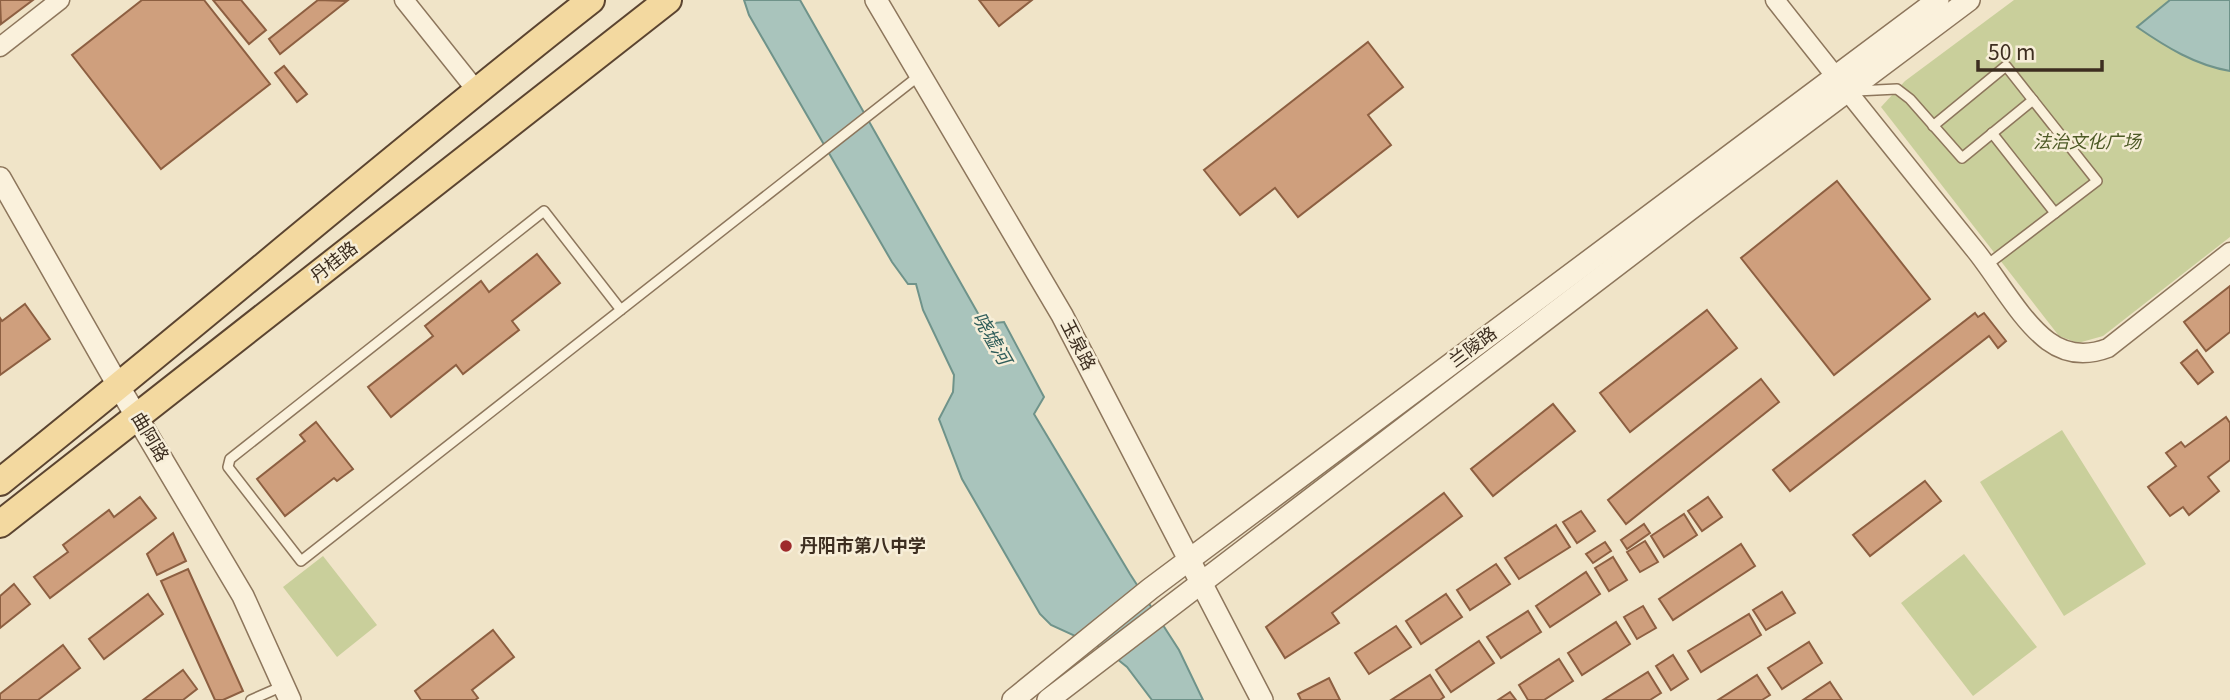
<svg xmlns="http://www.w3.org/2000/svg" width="2230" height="700" viewBox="0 0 2230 700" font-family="Georgia,'Noto Sans SC',serif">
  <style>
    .green { fill: #c9cf9b }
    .water { fill: #a9c4bc; stroke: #6f938a; stroke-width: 2 }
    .building { fill: #cf9f7d; stroke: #8d5f41; stroke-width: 2 }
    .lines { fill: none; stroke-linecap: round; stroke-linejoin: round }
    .service-casing { stroke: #8d765c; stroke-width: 12 }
    .minor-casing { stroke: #8d765c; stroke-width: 21 }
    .tertiary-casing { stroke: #8d765c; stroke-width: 24 }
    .primary-casing { stroke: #5b4430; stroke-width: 30 }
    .service { stroke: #faf1dc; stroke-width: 9 }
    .minor { stroke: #faf1dc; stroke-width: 18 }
    .tertiary { stroke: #faf1dc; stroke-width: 21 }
    .primary { stroke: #f3d9a0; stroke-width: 26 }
    .poi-dot { fill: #9e2a2b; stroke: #f7eed8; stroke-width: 2.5 }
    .labels { text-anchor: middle; stroke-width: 5; stroke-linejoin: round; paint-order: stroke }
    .park-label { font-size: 18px; font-style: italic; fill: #4d5a26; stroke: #f7eed8 }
    .street-label { font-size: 18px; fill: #3d2e20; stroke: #f7eed8 }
    .poi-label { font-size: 18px; font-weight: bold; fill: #3d2e20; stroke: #f7eed8; text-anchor: start }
    .water-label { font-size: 19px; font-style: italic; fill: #2f5d5a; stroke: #f7eed8 }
  </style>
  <rect width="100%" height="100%" fill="#f0e4c8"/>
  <!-- green -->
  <g class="green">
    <path d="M2014,0H2230V237L2103,336L2078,343L2059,336L1881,107L1905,81Z"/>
    <path d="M2062,430L2146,564L2064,616L1980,482Z"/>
    <path d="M1964,554L2037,647L1973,696L1901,603Z"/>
    <path d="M323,556L377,625L337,657L283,587Z"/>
  </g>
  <!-- water -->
  <g class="water">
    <path d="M744,0H800L984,324L1004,322L1044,397L1034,414L1130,574L1179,650L1203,700H1152L1127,667L1106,650L1051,625L1040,614L962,479L939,419L953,392L954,375L923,310L916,284H908L892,262L749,15Z"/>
    <path d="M2170,0H2230V71C2195,65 2166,47 2137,27Z"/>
  </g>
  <!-- building -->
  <g class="building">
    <path d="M0,0H33L1,24Z"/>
    <path d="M142,0H204L270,84L161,169L72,55Z"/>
    <path d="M213,0H241L266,30L249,44Z"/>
    <path d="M318,0L347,1L280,54L269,39Z"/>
    <path d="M979,0H1032L999,26Z"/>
    <path d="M1368,42L1403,87L1368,115L1391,145L1298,217L1275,188L1240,215L1204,170Z"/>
    <path d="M284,66L307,94L297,102L275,73Z"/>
    <path d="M1837,181L1930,299L1834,375L1741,258Z"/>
    <path d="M537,254L560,283L512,321L519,330L463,374L456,365L391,417L368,387L433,336L425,326L481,281L489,292Z"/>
    <path d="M2230,286V332L2206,351L2184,322Z"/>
    <path d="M25,304L50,339L0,375V318L2,321Z"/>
    <path d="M1707,310L1737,348L1630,432L1600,393Z"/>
    <path d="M1975,313L1978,317L1984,313L2006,341L1998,348L1989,336L1790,491L1773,470Z"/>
    <path d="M2197,350L2213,372L2198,384L2181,363Z"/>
    <path d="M1761,379L1779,402L1626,524L1608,500Z"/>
    <path d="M1553,404L1575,431L1493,496L1471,469Z"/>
    <path d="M2226,417L2230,423V460L2208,477L2219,491L2189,515L2183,507L2170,516L2148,487L2176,466L2166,453L2181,442L2185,447Z"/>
    <path d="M316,422L353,469L337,481L334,478L285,516L257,479L305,441L300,435Z"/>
    <path d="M1925,481L1941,501L1870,556L1853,535Z"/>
    <path d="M1444,493L1462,516L1332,613L1339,623L1285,658L1266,627Z"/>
    <path d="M140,497L156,518L50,598L34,577L68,552L63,545L109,510L114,517Z"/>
    <path d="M1708,497L1722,517L1702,531L1688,511Z"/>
    <path d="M1581,511L1595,531L1577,543L1563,522Z"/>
    <path d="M1684,514L1697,535L1664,557L1651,536Z"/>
    <path d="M1644,524L1650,533L1627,549L1621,540Z"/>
    <path d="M1556,525L1570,547L1519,579L1505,558Z"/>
    <path d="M173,533L186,561L157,575L147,554Z"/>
    <path d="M1645,541L1658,562L1640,572L1627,552Z"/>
    <path d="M1605,542L1611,551L1593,563L1586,554Z"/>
    <path d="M1741,544L1755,566L1673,620L1659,599Z"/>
    <path d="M1613,557L1627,580L1609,591L1595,568Z"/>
    <path d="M1496,564L1510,584L1470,610L1457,590Z"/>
    <path d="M188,569L243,691L223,700H215L161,581Z"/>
    <path d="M1586,572L1600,594L1550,627L1536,606Z"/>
    <path d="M14,584L30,604L0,628V596Z"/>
    <path d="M1782,592L1795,613L1766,630L1753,610Z"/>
    <path d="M148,594L163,614L104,659L89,639Z"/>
    <path d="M1446,594L1462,617L1421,644L1406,621Z"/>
    <path d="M1643,606L1656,628L1637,639L1624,617Z"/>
    <path d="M1528,611L1541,632L1501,658L1487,637Z"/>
    <path d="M1749,614L1761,635L1701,672L1688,651Z"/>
    <path d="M1616,622L1630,644L1582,675L1568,653Z"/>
    <path d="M1396,626L1411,647L1369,674L1355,653Z"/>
    <path d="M493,630L514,657L472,690L478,698L475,700H421L415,691Z"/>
    <path d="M1479,641L1494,663L1451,692L1436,670Z"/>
    <path d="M1809,642L1822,663L1782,689L1768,668Z"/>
    <path d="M63,645L80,668L38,700H0V694Z"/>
    <path d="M1673,655L1688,679L1671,690L1656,666Z"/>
    <path d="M1559,659L1573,681L1544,700H1528L1519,685Z"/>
    <path d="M183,670L197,689L183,700H143Z"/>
    <path d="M1648,672L1661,693L1650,700H1603Z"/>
    <path d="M1430,675L1444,697L1440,700H1391Z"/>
    <path d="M1757,675L1770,695L1762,700H1718Z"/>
    <path d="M1329,678L1340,700H1301L1298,694Z"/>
    <path d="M1830,682L1842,700H1803Z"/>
    <path d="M1510,692L1516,700H1498Z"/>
  </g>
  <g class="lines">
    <defs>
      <g id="service">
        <path d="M1856,91L1897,89L1910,99L1962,158L2033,100"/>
        <path d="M1933,126L2006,66L2097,181L1987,265"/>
        <path d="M1992,133L2055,213"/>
        <path d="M621,310L544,211L230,459L228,467L301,561L920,75"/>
        <path d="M251,700L285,685"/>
      </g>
      <g id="minor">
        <path d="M404,0L476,90"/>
        <path d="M1775,0C1841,84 1908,167 1975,250C1997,277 2020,320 2048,341C2067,355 2087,356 2108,348L2230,252"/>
        <path d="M0,47L60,0"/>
      </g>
      <g id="tertiary">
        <path d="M876,0L1062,315L1262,700"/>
        <path d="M0,178L119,387L243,596L290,700"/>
        <path d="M1013,700L1150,589L1938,0"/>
        <path d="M1048,700L1689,210L1969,0"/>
      </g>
      <g id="primary">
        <path d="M0,482C199,323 391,157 591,0"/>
        <path d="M0,524L668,0"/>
      </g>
    </defs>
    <!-- service casing -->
    <use href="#service" class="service-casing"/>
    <!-- minor casing -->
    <use href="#minor" class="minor-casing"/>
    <!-- tertiary casing -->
    <use href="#tertiary" class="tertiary-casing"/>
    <!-- primary casing -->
    <use href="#primary" class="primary-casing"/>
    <!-- service -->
    <use href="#service" class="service"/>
    <!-- minor -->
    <use href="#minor" class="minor"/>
    <!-- tertiary -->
    <use href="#tertiary" class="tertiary"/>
    <!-- primary -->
    <use href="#primary" class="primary"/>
  </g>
  <!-- markers -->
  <circle class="poi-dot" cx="786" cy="546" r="7"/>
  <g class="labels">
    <!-- park labels -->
    <g class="park-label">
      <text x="2087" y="148">法治文化广场</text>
    </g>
    <!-- street labels -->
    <g class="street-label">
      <text transform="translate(334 262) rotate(-38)" y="6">丹桂路</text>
      <text transform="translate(1078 345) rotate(63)" y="6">玉泉路</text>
      <text transform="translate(1473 347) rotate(-37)" y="6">兰陵路</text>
      <text transform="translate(150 437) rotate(59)" y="6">曲阿路</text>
    </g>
    <!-- poi labels -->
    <g class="poi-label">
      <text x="800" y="552">丹阳市第八中学</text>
    </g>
    <!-- water labels -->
    <g class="water-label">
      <text transform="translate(992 338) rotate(60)" y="7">哓墟河</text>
    </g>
  </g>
  <!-- scale -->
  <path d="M1978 60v10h124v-10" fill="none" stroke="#3d2e20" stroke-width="3.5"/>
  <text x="1988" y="60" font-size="21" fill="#3d2e20" stroke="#f7eed8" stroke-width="5" paint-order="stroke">50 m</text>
</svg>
